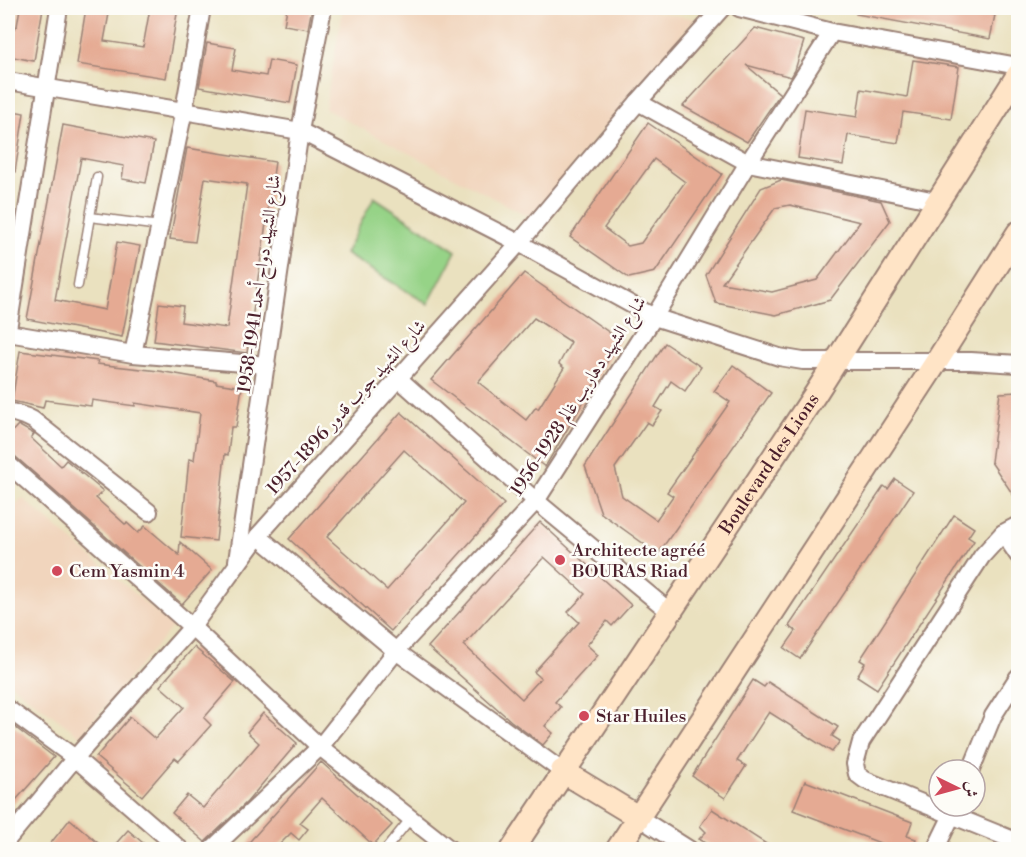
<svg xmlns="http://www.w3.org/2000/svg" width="1026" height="857" viewBox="0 0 1026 857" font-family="'Libre Bodoni',Amiri,serif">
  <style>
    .built { fill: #f1d5bd }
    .green { fill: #96d387; stroke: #707959; stroke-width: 1.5 }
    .building { fill: #e5aa93; fill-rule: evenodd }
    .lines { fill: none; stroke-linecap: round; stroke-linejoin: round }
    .lane-casing { stroke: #9a8075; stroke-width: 11 }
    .street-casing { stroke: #9a8075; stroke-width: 20 }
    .secondary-casing { stroke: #9a8075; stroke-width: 26 }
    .lane { stroke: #fff; stroke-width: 8 }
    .street { stroke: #fff; stroke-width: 16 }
    .secondary { stroke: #ffe4c6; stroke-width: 22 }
    .poi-dot { fill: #d1495b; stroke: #fdfcf7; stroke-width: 2 }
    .labels { text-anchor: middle; stroke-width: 5; stroke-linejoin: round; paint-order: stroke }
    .street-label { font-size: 18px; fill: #4a1f2b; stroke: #fdfcf7 }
    .poi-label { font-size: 18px; fill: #4a1f2b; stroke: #fdfcf7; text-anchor: start }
  </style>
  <rect width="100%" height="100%" fill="#fdfcf7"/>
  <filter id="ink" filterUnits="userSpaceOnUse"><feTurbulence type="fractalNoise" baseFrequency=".0167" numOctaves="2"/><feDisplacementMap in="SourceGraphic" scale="12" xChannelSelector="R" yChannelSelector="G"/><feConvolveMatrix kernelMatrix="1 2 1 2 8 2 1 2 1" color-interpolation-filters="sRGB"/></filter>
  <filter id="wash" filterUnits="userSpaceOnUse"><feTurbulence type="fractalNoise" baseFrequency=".008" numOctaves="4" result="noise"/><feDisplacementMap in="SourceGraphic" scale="24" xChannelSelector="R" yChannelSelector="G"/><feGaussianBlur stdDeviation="1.35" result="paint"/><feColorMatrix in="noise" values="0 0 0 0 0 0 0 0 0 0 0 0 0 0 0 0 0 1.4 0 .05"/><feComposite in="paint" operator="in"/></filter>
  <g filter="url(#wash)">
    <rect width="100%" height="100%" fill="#eae1bf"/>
    <!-- built -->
    <g class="built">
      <path d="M343,8H638L695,19L530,217L325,109Z"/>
      <path d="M22,498L173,626L80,736L8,682V515Z"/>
    </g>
    <!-- green -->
    <path class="green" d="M374,197L456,251L428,304L345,254Z"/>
    <g id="blocks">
      <!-- building -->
      <g class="building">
        <path d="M20,8H43L34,61L8,56V33L17,26Z"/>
        <path d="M86,8H110L104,41L143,47L150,8H178L166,78L77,64Z"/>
        <path d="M287,8H312L308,29L284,25Z"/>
        <path d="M856,8H957L995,15L990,39L856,14Z"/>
        <path d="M755,28L804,41L795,70L791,77L746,65L780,94L747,142L683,106Z"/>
        <path d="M207,43L236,48L232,70L266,76L269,60L297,65L290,103L199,87Z"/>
        <path d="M913,60L959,67L951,119L903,112L898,143L848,135L843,165L798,158L805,109L857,117L861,89L907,97Z"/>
        <path d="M8,110L24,113L15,172L8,171Z"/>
        <path d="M648,123L722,174L655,272L629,278L570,237ZM654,159L685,182L641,243L628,246L604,228Z"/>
        <path d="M63,125L154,142L146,183L122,179L124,166L81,158L55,300L105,310L117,242L140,246L122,337L27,319Z"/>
        <path d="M187,148L275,162L247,353L154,341L159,303L183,306L181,322L227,328L247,184L205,178L195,242L170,239Z"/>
        <path d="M781,180L881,201L890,221L830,300L776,315L716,303L706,275L761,188ZM790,205L860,222L817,280L772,292L722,283L775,208Z"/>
        <path d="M524,273L620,340L545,467L431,380ZM534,318L571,342L559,364L564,368L538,409L536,407L526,420L478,382Z"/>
        <path d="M665,343L701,367L685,391L671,381L655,407L662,411L652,425L647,422L615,468L622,496L656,520L673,496L667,492L730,402L714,391L733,365L771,393L658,554L601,513L585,466Z"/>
        <path d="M20,351L98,361L97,364L159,371L216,381V383L242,387L236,427H231L228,455L225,454L216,541L181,537L189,459L194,460L200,413L135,403V406L92,400L91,406L45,400L43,408L12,401Z"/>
        <path d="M1018,392V502L991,462L1000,393Z"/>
        <path d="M401,412L504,504L391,631L289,539ZM404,450L464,503L387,590L327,537Z"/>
        <path d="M18,425L34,434L31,438L61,466L66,460L103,491L96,498L125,524L127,523L138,533L145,526L179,555L180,542L212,570L182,604L8,450V436Z"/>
        <path d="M895,479L913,491L800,659L784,648L796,631L789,626L884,486L888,489Z"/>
        <path d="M954,515L974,528L968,537L974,541L877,689L857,676L865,663L860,660Z"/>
        <path d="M540,522L631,605L612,626L607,621L587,645L598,655L555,702L561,707L545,726L553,733L543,745L511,721L428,647ZM544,557L585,594L568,612L579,622L534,672L541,678L522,699L464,645Z"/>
        <path d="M194,647L235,682L204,718L211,725L179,761L175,758L142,796L96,757L130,717L155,739L184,707L160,686Z"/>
        <path d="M753,680L764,687L768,682L838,727L832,736L840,741L832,752L769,712L737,761L746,766L725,798L692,776Z"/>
        <path d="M263,713L297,743L247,802L205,842L172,813L187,795L203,808L259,743L247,732Z"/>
        <path d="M8,722L54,757L8,809Z"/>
        <path d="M321,762L392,825L373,845L322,798L300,823L308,829L299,840L291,833L275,849H243Z"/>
        <path d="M805,781L912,822L907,836L916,839L912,849H896L793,810Z"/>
        <path d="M712,809L774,849H716L699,839L706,832L700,826Z"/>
        <path d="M70,819L105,849H46Z"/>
        <path d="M128,830L150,849H111Z"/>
      </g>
    </g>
  </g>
  <g filter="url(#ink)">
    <use href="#blocks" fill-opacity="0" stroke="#9a8075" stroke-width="1.5"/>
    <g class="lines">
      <defs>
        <g id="lane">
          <path d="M90,217L160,226"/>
          <path d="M78,285L97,177"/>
          <path d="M385,850L411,818"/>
        </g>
        <g id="street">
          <path d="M739,8L832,32L1018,66"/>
          <path d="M8,81L300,131L519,243L654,317L779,357L803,361H971L1018,364"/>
          <path d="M638,102L748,163L936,201"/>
          <path d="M8,329L59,8"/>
          <path d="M8,333L133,354L267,365"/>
          <path d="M133,354L184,110L202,8"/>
          <path d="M398,378L536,501L670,612"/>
          <path d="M8,411L27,417L33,420L149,512"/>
          <path d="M8,464L192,627L320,747L451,850"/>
          <path d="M1018,525L1003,533L982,556L861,742L855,764L857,774L865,780L1018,842"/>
          <path d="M1003,533L1018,555"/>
          <path d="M258,536L396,651L562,771"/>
          <path d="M237,561L300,131L323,8"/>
          <path d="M8,709L75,758L181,850"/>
          <path d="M971,770L993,716L1018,677"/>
          <path d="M638,817L690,850"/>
          <path d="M8,839L75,758L192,627L258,536L519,243L638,102L722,8"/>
          <path d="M211,850L320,747L396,651L536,501L654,317L748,163L832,32"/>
          <path d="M935,850L956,807"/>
        </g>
        <g id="secondary">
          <path d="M562,771L638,817"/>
          <path id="s1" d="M512,850L816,393L1018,75"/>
          <path d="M617,850L937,361L1018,233"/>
        </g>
      </defs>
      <!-- lane casing -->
      <use href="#lane" class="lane-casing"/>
      <!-- street casing -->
      <use href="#street" class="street-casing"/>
      <!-- secondary casing -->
      <use href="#secondary" class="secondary-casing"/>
      <!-- lane -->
      <use href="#lane" class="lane"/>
      <!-- street -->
      <use href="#street" class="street"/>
      <!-- secondary -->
      <use href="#secondary" class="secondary"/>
    </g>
  </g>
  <!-- markers -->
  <g class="poi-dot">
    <circle cx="560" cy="560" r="6"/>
    <circle cx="57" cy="571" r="6"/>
    <circle cx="584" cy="716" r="6"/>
  </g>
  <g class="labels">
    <!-- street labels -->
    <g class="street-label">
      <text transform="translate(259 284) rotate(-82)" y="6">شارع الشهيد دواح أحمد 1941-1958</text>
      <text transform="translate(578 396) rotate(-57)" y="6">شارع الشهيد دهاريب غالم 1928-1956</text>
      <text transform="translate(346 407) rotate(-48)" y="6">شارع الشهيد جوب قدور 1896-1957</text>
      <text dy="6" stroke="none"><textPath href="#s1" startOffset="464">Boulevard des Lions</textPath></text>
    </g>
    <!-- poi labels -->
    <g class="poi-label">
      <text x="572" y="556">Architecte agréé<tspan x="572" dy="21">BOURAS Riad</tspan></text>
      <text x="69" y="577">Cem Yasmin 4</text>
      <text x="596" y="722">Star Huiles</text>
    </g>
  </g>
  <!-- margin -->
  <rect width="1026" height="857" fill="none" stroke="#fdfcf7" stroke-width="30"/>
  <!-- north arrow -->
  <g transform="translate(957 788) rotate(95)"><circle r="28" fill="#fdfcf7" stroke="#b5a4a5" stroke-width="1.5"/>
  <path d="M0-4.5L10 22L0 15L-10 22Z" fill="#d1495b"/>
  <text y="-9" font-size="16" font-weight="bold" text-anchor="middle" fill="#4a1f2b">ش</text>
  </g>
</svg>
